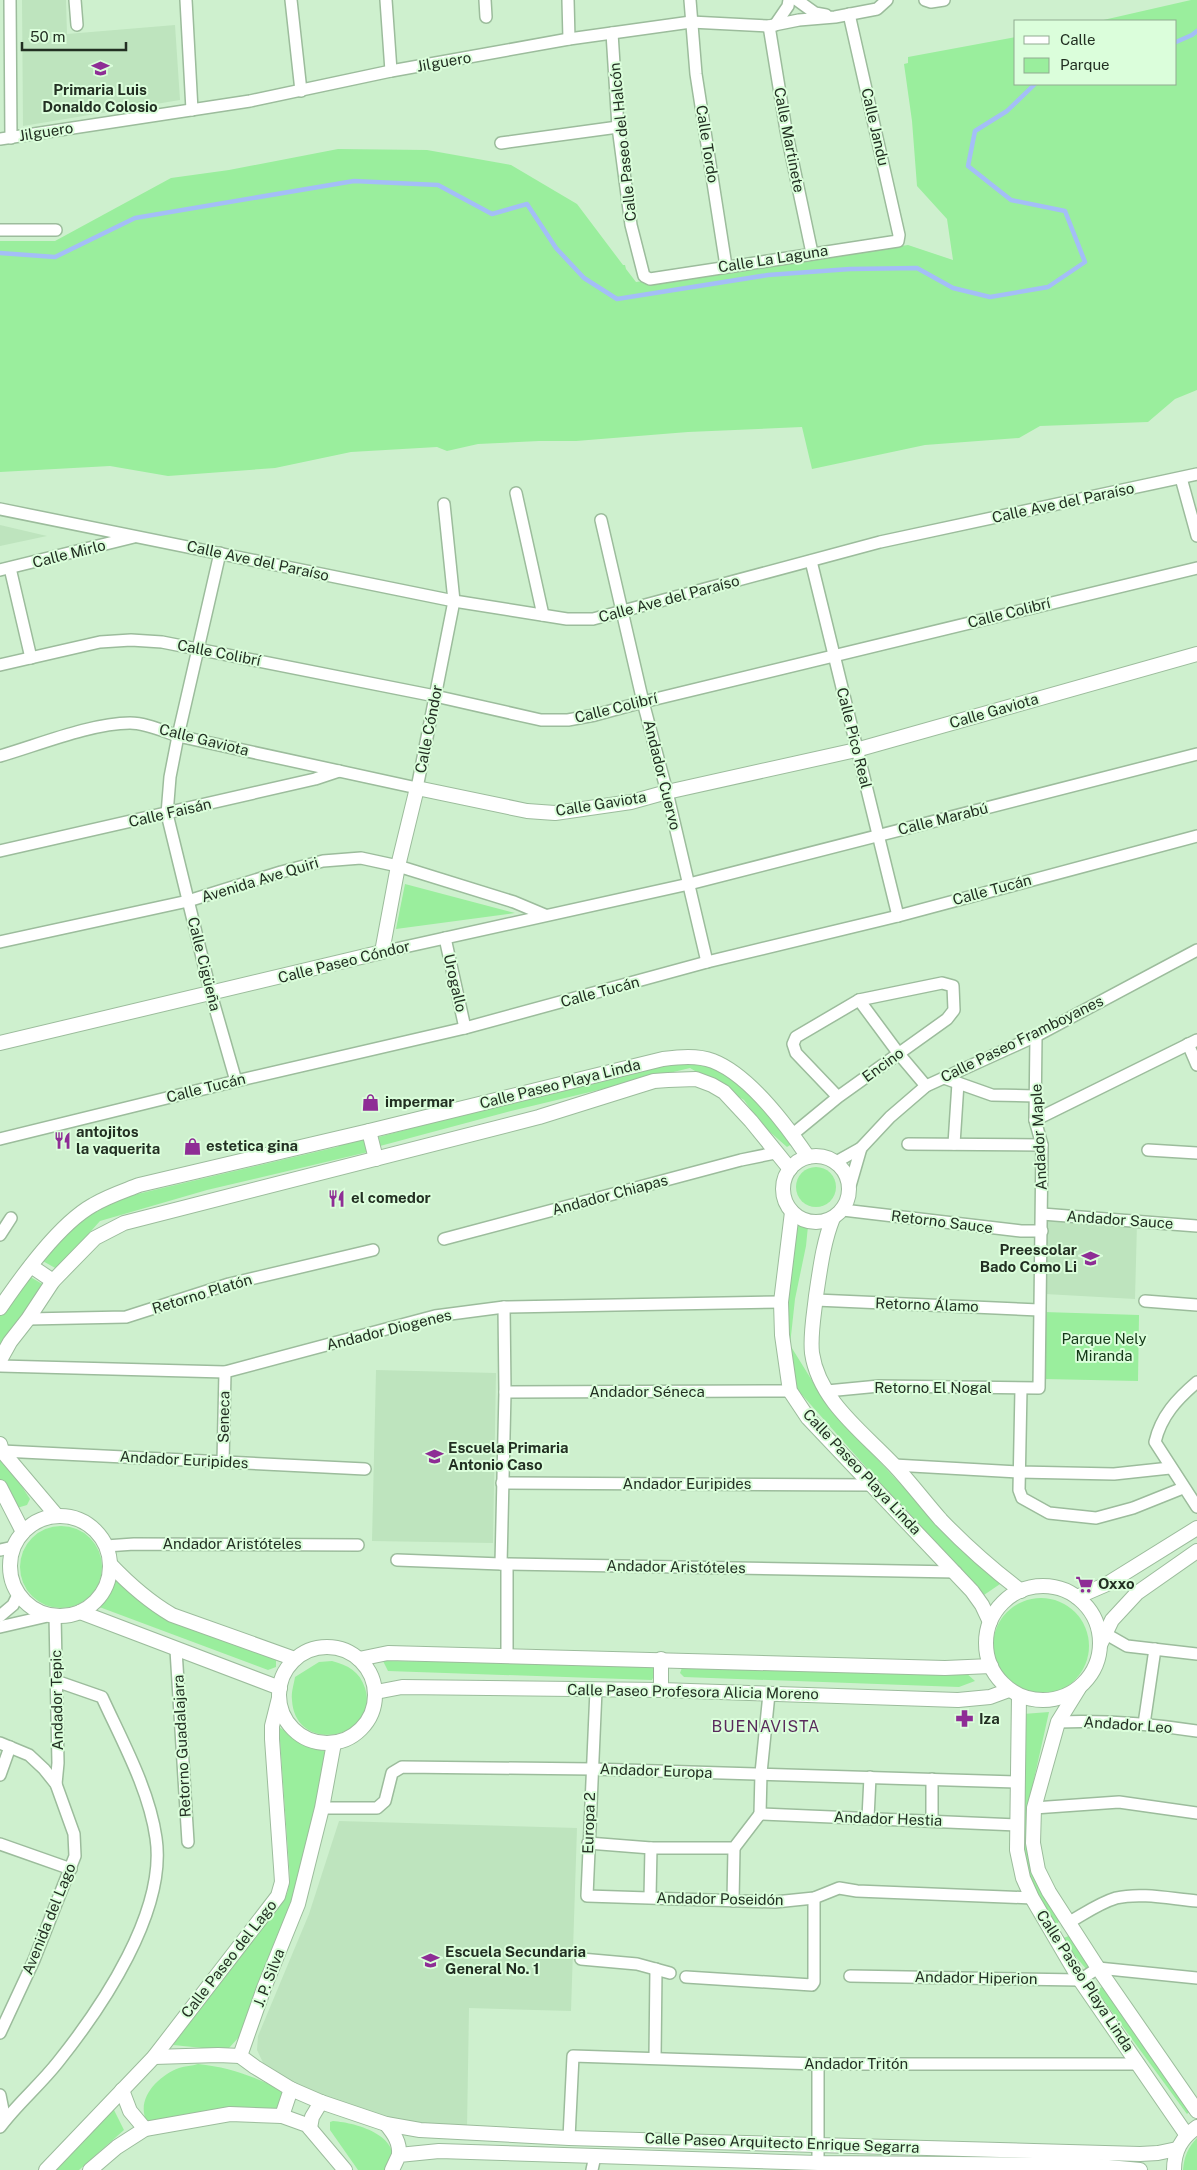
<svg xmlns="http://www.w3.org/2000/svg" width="1197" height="2170" viewBox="0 0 1197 2170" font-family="'Public Sans',sans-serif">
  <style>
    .built { fill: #bee4be }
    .green { fill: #9aee9d }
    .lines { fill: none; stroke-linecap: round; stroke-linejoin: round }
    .stream { stroke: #a4bef7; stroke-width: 4.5 }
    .minor-casing { stroke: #9cbc9c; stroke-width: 14 }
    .tertiary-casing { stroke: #9cbc9c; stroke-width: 16 }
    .minor { stroke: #fff; stroke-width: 11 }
    .tertiary { stroke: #fff; stroke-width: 14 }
    .labels { text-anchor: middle; stroke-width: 4; stroke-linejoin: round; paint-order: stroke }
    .street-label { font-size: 15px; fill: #222f22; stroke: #dbfedb }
    .poi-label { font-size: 15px; font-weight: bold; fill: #222f22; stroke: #dbfedb; text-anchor: start }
    .park-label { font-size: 15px; fill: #143817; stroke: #dbfedb }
    .neighbourhood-label { font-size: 16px; letter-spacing: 1px; fill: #592a5c; stroke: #dbfedb }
  </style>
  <rect width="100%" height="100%" fill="#cef0ce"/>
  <!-- built -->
  <g class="built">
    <path d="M22,0H66L67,34L175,25L180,100L23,126Z"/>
    <path d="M0,525L47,536L0,546Z"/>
    <path d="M1048,1216L1137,1224L1135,1299L1045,1294Z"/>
    <path d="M376,1370L496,1373L493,1543L372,1541Z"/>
    <path d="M339,1821L577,1828L571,2011L469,2008L467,2129L428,2128L330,2102L268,2073L257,2050L258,2036L309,1914Z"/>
  </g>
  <!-- green -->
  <g class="green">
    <path d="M1191,0H1197V390L1175,399L1148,422L1040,426L1019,438L925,445L812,469L802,427L688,432L576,441H539L478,444L447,451L437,447L351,452L275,468L168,476L110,466L0,472V241H55L171,178L229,170L338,149L427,150L511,165L577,204L623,265H625L626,269L636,282L908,245L953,260L947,219L917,186L912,121L904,64L908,63V57L1016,37V84H1176V21H1099Z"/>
    <path d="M405,884L515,913L396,929Z"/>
    <path d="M659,1061L710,1062L749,1091L795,1142L787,1147L762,1125L744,1100L690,1068L511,1111L380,1146L379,1137Z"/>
    <path d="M363,1134L368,1152L207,1190L100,1221L57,1269L41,1260L83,1216L116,1199L337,1147Z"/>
    <circle cx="816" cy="1187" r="20"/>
    <path d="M795,1220L808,1226L806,1246L795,1299L790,1345L829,1408L972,1560L1003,1582L981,1597L796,1388L786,1357L785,1295Z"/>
    <path d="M27,1275L44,1285L0,1347V1314Z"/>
    <path d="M1044,1312L1139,1315L1138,1381L1044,1379Z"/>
    <path d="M0,1453L30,1499L27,1505L17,1508L0,1480Z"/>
    <circle cx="61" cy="1567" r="41"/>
    <path d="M112,1574L144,1605L276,1658V1667L268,1670L94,1605L101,1598Z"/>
    <circle cx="1041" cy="1646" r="48"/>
    <path d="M332,1661C348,1665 360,1672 365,1688C381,1739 295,1756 292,1700C291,1692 294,1684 295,1677L319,1662Z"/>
    <path d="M383,1661L652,1664L655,1674L652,1680L388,1671Z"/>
    <path d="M683,1665L965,1672L975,1681L959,1687L684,1677L680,1673Z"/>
    <path d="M1049,1712L1028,1806V1844L1060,1921L1053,1927L1031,1891L1018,1846L1023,1714Z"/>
    <path d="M279,1727L309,1747L327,1752L304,1875L239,2037L229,2048H203L173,2045L287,1894L290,1879Z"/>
    <path d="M1071,1935L1090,1966L1087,1970L1061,1939Z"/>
    <path d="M1104,1986L1191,2110L1187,2114L1096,1990Z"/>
    <path d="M198,2064C228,2067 253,2076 279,2089L283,2094L281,2110L147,2122C135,2099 158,2076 179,2068C185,2066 192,2066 198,2064Z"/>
    <path d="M113,2108L124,2130L79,2170H54Z"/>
    <path d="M333,2121C358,2123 406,2137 389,2170H358L330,2130V2122Z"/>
    <path d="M1197,2138V2170H1183C1184,2157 1188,2147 1197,2138Z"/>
  </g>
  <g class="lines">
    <!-- stream -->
    <g class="stream">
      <path d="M1176,42L1192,35L1197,31"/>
      <path d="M0,253L55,257L135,218L354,181L438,185L492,214L527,204L556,248L584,278L617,299L768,275L850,269L917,268L953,288L990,297L1048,287L1085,262L1065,211L1011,200L968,166L975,131L1007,111L1035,84"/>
    </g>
    <defs>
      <g id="minor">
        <path d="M10,0L11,138"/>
        <path d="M75,0L77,25"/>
        <path d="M186,0L192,110"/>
        <path d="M291,0L301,91"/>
        <path d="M386,0L391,71"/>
        <path d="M485,0L486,17"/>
        <path d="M568,0L569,39"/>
        <path d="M690,0L696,74L726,266"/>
        <path d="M797,0L815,13L826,15"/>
        <path d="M925,0L931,2L944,0"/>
        <path d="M775,25L788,6L789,0"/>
        <path d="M769,26L786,130L812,253"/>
        <path d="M612,33L618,127L631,225L644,276L650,279L898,241L899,235L849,14"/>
        <path d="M0,139L250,101L391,71L569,39L691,22L769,26L799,20L835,17L877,9L887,0"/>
        <path d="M501,143L618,127"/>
        <path d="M0,230H56"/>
        <path d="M1181,478L1197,536"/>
        <path d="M516,493L543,615"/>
        <path d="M0,509L454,601L567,619H593L880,542L1197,474"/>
        <path d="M601,520L643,702L667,792L707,962"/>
        <path d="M220,553L178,736L170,777L167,814L211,994L236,1081"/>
        <path d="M811,561L898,916"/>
        <path d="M10,568L31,658"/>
        <path d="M0,570L134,537"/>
        <path d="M0,665L100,642L131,640L162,642L435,696L541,720H568L595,715L643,702L1197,568"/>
        <path d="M0,756C38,745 92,723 130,723C146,723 163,731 178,736L417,788L454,601L444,504"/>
        <path d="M0,851L315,779L339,771"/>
        <path d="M445,938L465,1028"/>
        <path d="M0,942L188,901L281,872L323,861L361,858L398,866L514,902L545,915"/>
        <path d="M382,952L689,884L1197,754"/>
        <path d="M859,1000L899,1054L926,1086"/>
        <path d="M1188,1044L1197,1065"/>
        <path d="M944,1078L992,1095L1035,1096"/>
        <path d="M1035,1120L1197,1040"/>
        <path d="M793,1134L838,1097L947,1019L954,1010L953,986L942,983L859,1000L796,1037L793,1044L796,1053L838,1097"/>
        <path d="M0,1139L236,1081L465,1028L707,962L898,916L1197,836"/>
        <path d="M908,1144L1042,1145"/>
        <path d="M954,1144L958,1083"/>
        <path d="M1148,1150L1197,1153"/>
        <path d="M836,1162L861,1148L890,1117L926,1086L1036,1036L1197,950"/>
        <path d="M850,1186L861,1148"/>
        <path d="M843,1210L1021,1231H1042"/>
        <path d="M1042,1214L1197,1226"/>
        <path d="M0,1235L11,1218"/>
        <path d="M444,1239L741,1160L775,1153"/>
        <path d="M816,1300L1039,1310"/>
        <path d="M1145,1301L1197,1305"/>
        <path d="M28,1319L126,1317L229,1284L373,1250"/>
        <path d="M0,1366L225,1372L435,1316L504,1307L781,1302"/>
        <path d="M1197,1382C1177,1399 1161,1416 1155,1442L1197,1507"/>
        <path d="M1021,1389L1019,1490L1022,1498L1049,1513L1096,1518L1133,1508L1183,1488"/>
        <path d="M827,1391L879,1386L1039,1388L1042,1145L1035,1120L1036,1036"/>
        <path d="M505,1392L790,1391"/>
        <path d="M2,1451L365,1469"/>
        <path d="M223,1462L225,1372"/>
        <path d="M894,1465L1019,1472L1114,1474L1170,1468"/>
        <path d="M502,1483L873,1485"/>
        <path d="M106,1546L134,1544L358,1545"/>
        <path d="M0,1550L14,1547"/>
        <path d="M397,1560L501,1564L956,1572"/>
        <path d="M501,1564L505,1392L504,1307"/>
        <path d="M507,1564V1655"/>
        <path d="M55,1615L58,1763L56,1784"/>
        <path d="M0,1616L13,1605L19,1593"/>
        <path d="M0,1627L52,1615"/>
        <path d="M1106,1634L1127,1646L1197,1654"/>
        <path d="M176,1650L188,1842"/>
        <path d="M596,1690L587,1896L775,1902L814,1898L839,1888L857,1891L1032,1898"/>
        <path d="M1058,1722C1105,1720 1151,1724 1197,1731"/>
        <path d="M1144,1724L1155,1649"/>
        <path d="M0,1743L29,1755L44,1769L56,1784L74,1834L75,1856L34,1960L0,2033"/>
        <path d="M0,1775L10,1747"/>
        <path d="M322,1808H377L385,1801L392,1773L402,1767L592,1769L1016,1782"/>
        <path d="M1034,1808L1119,1802L1197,1813"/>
        <path d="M760,1814L1017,1825"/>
        <path d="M760,1814L761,1773L769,1694"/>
        <path d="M868,1818L870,1777"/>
        <path d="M932,1821V1779"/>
        <path d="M588,1843L651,1848H734L760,1814"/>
        <path d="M0,1844L71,1869"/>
        <path d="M650,1897L651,1848"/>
        <path d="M733,1901L734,1848"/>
        <path d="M1068,1923C1084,1914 1099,1903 1116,1898C1141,1892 1172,1899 1197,1901"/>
        <path d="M581,1959L637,1964L670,1973"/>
        <path d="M850,1976L1080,1980L1098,1968L1197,1978"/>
        <path d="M686,1977L812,1985L814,1982V1898"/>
        <path d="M655,2058L656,1969"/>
        <path d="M0,2095L5,2120"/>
        <path d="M0,2127C17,2104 40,2085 58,2062C102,2007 167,1911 156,1838C149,1789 122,1741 102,1697L56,1681"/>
        <path d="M569,2138L573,2056L818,2064H1139"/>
        <path d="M818,2163V2064"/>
        <path d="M592,2170L595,2156"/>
      </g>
      <g id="tertiary">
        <path d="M0,1043L382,952L398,866L417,788L527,811L555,813L631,802L667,792L856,750L1197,654"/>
        <path d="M369,1131L376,1159"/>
        <circle cx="816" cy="1189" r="33"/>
        <path d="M792,1212L781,1302L782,1335L790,1391L808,1418L972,1591L982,1605L990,1622"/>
        <path d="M833,1218C823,1243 820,1270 816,1296C814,1315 810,1335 812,1353C819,1401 863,1432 894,1465C911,1483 925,1502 941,1520C966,1546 992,1569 1021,1591"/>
        <path d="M31,1266L53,1281"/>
        <path d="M0,1308C22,1276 59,1224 93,1205C108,1196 124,1191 139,1185L369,1131L663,1059C679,1057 697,1055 713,1061C749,1075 787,1126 808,1157"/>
        <path d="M0,1360L10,1342L28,1319L53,1281L95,1238L124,1223L539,1117L654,1081L668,1080L696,1079L712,1085L724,1092L751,1121L790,1169"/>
        <path d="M0,1444L2,1451L57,1516"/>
        <path d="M0,1487L23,1532"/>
        <circle cx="60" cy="1566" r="50"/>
        <path d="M110,1564C129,1584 148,1601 172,1615L295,1659"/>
        <circle cx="1043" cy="1643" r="57"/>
        <path d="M1077,1597L1107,1584L1197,1528"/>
        <path d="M80,1612L280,1688"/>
        <path d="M1100,1645L1112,1620L1137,1593L1197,1551"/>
        <circle cx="327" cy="1695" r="48"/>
        <path d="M359,1659L388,1653L945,1668L991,1666"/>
        <path d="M1079,1688L1058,1722L1034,1808L1033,1843L1038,1870L1049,1892L1098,1968L1197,2111"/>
        <path d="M661,1690V1659"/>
        <path d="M376,1692L402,1687L661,1690L958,1700L990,1697L1009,1690"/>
        <path d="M1019,1696L1017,1850L1023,1878L1032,1898L1080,1980L1186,2134"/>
        <path d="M334,1743L322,1808L298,1904L264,1988L240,2056L255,2067L291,2089L321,2102L386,2124L420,2130L569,2138L1140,2154L1158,2153L1177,2149"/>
        <path d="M154,2057L218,2055L240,2056"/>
        <path d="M122,2090L130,2111L145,2129"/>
        <path d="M282,2116L291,2089"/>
        <path d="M386,2124C394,2134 400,2142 399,2155"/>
        <path d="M310,2128L312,2117L321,2102"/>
        <path d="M46,2170L154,2057L278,1896L282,1882L281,1867L272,1739V1726L279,1698"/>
        <path d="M90,2170L117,2147L145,2129L230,2114L282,2116L307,2125L345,2170"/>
        <path d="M392,2170L399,2155L439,2151L818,2163L1087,2165L1140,2170"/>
        <path d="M1174,2170C1174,2151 1181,2138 1197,2127"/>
      </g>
    </defs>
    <!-- minor casing -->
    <use href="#minor" class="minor-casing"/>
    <!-- tertiary casing -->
    <use href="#tertiary" class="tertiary-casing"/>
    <!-- minor -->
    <use href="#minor" class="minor"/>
    <!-- tertiary -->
    <use href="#tertiary" class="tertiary"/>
  </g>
  <!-- icons -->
  <defs>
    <symbol id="school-bare" viewBox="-9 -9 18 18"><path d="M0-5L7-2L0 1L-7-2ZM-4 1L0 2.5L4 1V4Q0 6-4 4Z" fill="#8e2d95" stroke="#dbfedb" stroke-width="2.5" paint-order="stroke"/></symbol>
    <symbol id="shop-bare" viewBox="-9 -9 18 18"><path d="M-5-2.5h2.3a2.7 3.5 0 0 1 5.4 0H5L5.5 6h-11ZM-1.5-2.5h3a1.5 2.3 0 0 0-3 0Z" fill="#8e2d95" stroke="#dbfedb" stroke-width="2.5" paint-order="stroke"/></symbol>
    <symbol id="restaurant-bare" viewBox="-9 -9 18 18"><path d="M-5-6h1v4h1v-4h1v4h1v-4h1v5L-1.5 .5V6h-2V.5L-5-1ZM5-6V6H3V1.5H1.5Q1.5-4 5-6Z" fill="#8e2d95" stroke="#dbfedb" stroke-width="2.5" paint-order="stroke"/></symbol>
    <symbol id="supermarket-bare" viewBox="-9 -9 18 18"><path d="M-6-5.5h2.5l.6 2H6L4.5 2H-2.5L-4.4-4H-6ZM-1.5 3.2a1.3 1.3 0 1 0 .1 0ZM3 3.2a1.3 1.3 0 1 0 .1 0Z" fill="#8e2d95" stroke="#dbfedb" stroke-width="2.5" paint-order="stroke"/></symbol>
    <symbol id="pharmacy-bare" viewBox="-9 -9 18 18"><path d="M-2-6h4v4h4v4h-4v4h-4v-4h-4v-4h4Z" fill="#8e2d95" stroke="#dbfedb" stroke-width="2.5" paint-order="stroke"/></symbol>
  </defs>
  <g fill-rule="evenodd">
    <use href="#school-bare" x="88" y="56" width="25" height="25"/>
    <use href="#shop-bare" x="358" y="1090" width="25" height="25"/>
    <use href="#restaurant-bare" x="50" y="1128" width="25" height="25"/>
    <use href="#shop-bare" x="180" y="1134" width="25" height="25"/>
    <use href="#restaurant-bare" x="324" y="1186" width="25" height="25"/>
    <use href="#school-bare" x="1078" y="1246" width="25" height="25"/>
    <use href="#school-bare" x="422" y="1444" width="25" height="25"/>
    <use href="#supermarket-bare" x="1072" y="1572" width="25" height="25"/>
    <use href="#pharmacy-bare" x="952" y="1706" width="25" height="25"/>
    <use href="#school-bare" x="418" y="1948" width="25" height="25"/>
  </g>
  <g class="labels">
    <!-- street labels -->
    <g class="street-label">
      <text transform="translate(444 62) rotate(-10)" y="5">Jilguero</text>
      <text transform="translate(875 127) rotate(77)" y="5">Calle Jandu</text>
      <text transform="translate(46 132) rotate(-9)" y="5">Jilguero</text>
      <text transform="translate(789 140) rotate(79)" y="5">Calle Martinete</text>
      <text transform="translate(623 142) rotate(-96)" y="5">Calle Paseo del Halcón</text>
      <text transform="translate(707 144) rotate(81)" y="5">Calle Tordo</text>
      <text transform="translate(773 259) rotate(-9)" y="5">Calle La Laguna</text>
      <text transform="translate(1063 503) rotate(-12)" y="5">Calle Ave del Paraíso</text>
      <text transform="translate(69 554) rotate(-14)" y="5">Calle Mirlo</text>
      <text transform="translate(258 561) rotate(12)" y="5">Calle Ave del Paraíso</text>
      <text transform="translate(669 599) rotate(-15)" y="5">Calle Ave del Paraíso</text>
      <text transform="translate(1009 613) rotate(-14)" y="5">Calle Colibrí</text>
      <text transform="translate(219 653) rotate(11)" y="5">Calle Colibrí</text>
      <text transform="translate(616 708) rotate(-14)" y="5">Calle Colibrí</text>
      <text transform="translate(994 711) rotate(-16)" y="5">Calle Gaviota</text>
      <text transform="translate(429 729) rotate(-79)" y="5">Calle Cóndor</text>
      <text transform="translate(854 738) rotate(76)" y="5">Calle Pico Real</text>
      <text transform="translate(204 740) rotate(14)" y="5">Calle Gaviota</text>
      <text transform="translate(662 775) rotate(76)" y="5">Andador Cuervo</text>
      <text transform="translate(601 804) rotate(-9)" y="5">Calle Gaviota</text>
      <text transform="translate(170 813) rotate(-13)" y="5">Calle Faisán</text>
      <text transform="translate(943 819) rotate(-14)" y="5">Calle Marabú</text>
      <text transform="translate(260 880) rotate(-17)" y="5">Avenida Ave Quiri</text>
      <text transform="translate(992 890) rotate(-15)" y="5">Calle Tucán</text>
      <text transform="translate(344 962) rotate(-14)" y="5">Calle Paseo Cóndor</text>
      <text transform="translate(204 964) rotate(76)" y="5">Calle Cigüeña</text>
      <text transform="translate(455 983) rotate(77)" y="5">Urogallo</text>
      <text transform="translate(600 992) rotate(-15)" y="5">Calle Tucán</text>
      <text transform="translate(1022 1039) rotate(-26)" y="5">Calle Paseo Framboyanes</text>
      <text transform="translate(883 1065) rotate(-36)" y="5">Encino</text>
      <text transform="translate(560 1084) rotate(-14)" y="5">Calle Paseo Playa Linda</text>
      <text transform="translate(206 1088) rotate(-14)" y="5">Calle Tucán</text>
      <text transform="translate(1039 1137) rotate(-93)" y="5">Andador Maple</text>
      <text transform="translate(610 1195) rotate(-15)" y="5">Andador Chiapas</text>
      <text transform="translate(1120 1220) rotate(4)" y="5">Andador Sauce</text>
      <text transform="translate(942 1222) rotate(7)" y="5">Retorno Sauce</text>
      <text transform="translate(202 1294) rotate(-17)" y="5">Retorno Platón</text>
      <text transform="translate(927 1305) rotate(2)" y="5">Retorno Álamo</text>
      <text transform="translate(389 1330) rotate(-14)" y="5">Andador Diogenes</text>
      <text x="933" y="1393">Retorno El Nogal</text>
      <text x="647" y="1397">Andador Séneca</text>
      <text transform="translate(224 1417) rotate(-89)" y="5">Seneca</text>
      <text transform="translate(184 1460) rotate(3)" y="5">Andador Euripides</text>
      <text transform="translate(862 1472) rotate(47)" y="5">Calle Paseo Playa Linda</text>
      <text x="687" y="1489">Andador Euripides</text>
      <text x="232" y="1549">Andador Aristóteles</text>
      <text transform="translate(676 1567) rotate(1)" y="5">Andador Aristóteles</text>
      <text transform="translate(693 1692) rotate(1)" y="5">Calle Paseo Profesora Alicia Moreno</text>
      <text transform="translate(57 1700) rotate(-91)" y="5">Andador Tepic</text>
      <text transform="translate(1128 1725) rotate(4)" y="5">Andador Leo</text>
      <text transform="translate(182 1746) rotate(-93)" y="5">Retorno Guadalajara</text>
      <text transform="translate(656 1771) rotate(2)" y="5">Andador Europa</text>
      <text transform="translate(888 1819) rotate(2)" y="5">Andador Hestia</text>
      <text transform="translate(589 1823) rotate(-88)" y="5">Europa 2</text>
      <text transform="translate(720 1899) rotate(1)" y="5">Andador Poseidón</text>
      <text transform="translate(49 1919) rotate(-68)" y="5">Avenida del Lago</text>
      <text transform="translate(229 1959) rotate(-52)" y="5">Calle Paseo del Lago</text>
      <text transform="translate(269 1978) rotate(-69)" y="5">J. P. Silva</text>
      <text transform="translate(976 1978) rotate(1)" y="5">Andador Hiperion</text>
      <text transform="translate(1085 1981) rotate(57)" y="5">Calle Paseo Playa Linda</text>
      <text x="856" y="2069">Andador Tritón</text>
      <text transform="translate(782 2143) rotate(2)" y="5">Calle Paseo Arquitecto Enrique Segarra</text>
    </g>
    <!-- poi labels -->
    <g class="poi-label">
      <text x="100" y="95" text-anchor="middle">Primaria Luis<tspan x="100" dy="17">Donaldo Colosio</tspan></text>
      <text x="385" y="1107">impermar</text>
      <text x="76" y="1137">antojitos<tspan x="76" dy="17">la vaquerita</tspan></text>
      <text x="206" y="1151">estetica gina</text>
      <text x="351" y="1203">el comedor</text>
      <text x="1077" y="1255" text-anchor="end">Preescolar<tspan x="1077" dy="17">Bado Como Li</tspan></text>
      <text x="448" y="1453">Escuela Primaria<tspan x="448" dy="17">Antonio Caso</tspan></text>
      <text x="1098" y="1589">Oxxo</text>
      <text x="979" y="1724">Iza</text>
      <text x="445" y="1957">Escuela Secundaria<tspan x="445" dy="17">General No. 1</tspan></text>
    </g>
    <!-- park labels -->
    <g class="park-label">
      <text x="1104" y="1344">Parque Nely<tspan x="1104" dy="17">Miranda</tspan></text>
    </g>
    <!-- neighbourhood labels -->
    <g class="neighbourhood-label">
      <text x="766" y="1732">BUENAVISTA</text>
    </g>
  </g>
  <!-- legend -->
  <rect x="1014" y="20" width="162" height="65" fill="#dbfedb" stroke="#91ab91"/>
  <rect x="1024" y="36" width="25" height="8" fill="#ffffff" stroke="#91ab91"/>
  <text x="1060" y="45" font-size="15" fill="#222f22">Calle</text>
  <rect x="1024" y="58" width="25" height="15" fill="#9aee9d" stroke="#91ab91"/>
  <text x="1060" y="70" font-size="15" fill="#222f22">Parque</text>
  <!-- scale -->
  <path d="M22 42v8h104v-8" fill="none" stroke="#222f22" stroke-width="2.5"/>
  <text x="30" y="42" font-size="15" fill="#222f22" stroke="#dbfedb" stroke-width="4" paint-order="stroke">50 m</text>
</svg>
